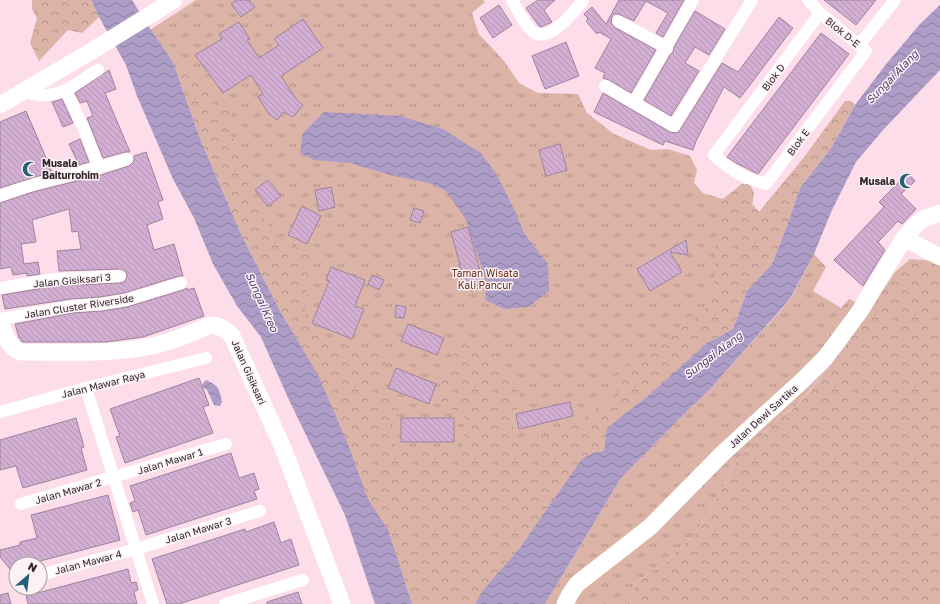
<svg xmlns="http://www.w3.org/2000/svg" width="940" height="604" viewBox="0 0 940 604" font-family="'Golos Text',sans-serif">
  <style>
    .grass { fill: url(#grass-tufts) }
    .forest { fill: url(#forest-crowns) }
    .water { fill: url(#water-waves) }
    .building { fill: url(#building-back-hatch); stroke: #9e839d }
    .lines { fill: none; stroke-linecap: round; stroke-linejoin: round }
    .street { stroke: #fff; stroke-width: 12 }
    .secondary { stroke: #fff; stroke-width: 17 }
    .labels { text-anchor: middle; stroke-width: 3; stroke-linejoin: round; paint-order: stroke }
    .street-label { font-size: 10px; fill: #32242a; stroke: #faf2f5 }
    .poi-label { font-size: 10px; font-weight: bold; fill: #32242a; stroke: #faf2f5; text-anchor: start }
    .park-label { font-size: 10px; fill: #692d19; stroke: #faf2f5 }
    .water-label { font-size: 11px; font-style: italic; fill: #543d73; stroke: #faf2f5 }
  </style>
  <defs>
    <pattern id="grass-tufts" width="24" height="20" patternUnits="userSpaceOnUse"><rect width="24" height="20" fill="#dcb4a7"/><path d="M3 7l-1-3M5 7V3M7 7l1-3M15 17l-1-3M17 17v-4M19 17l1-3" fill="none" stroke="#b39288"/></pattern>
    <pattern id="forest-crowns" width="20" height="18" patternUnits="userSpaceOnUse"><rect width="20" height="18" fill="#dcb4a7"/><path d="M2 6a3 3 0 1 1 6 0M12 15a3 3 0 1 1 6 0" fill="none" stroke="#b39288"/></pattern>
    <pattern id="water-waves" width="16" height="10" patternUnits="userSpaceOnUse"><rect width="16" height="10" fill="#ac9cc6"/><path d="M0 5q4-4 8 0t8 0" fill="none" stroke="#8d7fa1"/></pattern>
    <pattern id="building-back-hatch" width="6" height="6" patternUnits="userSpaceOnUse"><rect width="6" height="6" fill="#d2afd2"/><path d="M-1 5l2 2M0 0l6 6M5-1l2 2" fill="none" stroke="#b596b4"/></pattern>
  </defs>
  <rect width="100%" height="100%" fill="#fdddea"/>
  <!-- grass -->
  <g class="grass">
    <path d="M196,0H483L485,2L472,13L479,34L504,61L519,83L538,93L578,94L587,113L614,134L651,150L668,149L690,156L697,170L694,183L703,193L723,199L742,184L754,193L752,204L759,212L787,226L483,590L475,604H412L408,590L189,106L173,62L150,30Z"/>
    <path d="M814,254L826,267L813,291L841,308L849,299L869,309C854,332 838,355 821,376C809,391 799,406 782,415L736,461L708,515L694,534L665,563L636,582L630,604H545L621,478L681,417L712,387L790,300Z"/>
  </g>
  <!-- forest -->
  <g class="forest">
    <path d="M32,0H91L99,17L82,33L68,30L39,61L30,43L37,18L32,9Z"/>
    <path d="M197,70L208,86L232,112L229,133L254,167L249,182L251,201L274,233L292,245L313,254L307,277L305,321L315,333L342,346L357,344L388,355L379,388L398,410L390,427L396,449L436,452L463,447L464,415L442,406V382L462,335L489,346L512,378L522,401L512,417L514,441C529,439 563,435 574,426C590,416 596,405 615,398L618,394L613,379L620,370L637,361L671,337L704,311L714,286L716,240L723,199L742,184H750L754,193L752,204L759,212L805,156L845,101H851L855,105L832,147L800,188L787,226L772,264L747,291L733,329L707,343L649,395L608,428L604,451L593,453L582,459L519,549L483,590L475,604H412L388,530L368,499L347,442L319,377L279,309L241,234L201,141L178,75L182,71Z"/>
    <path d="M910,259L934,261L940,265V604H630L636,582L665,563L694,534L708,515L736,461L782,415L790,411L805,397L845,346L895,272Z"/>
  </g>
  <!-- water -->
  <g class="water">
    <path d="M91,0H132L147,24L173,62L201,141L241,234L279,309L319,377L347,442L368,499L388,530L412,604H375L345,515L289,400L261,337L237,306L213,264L194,218L173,179L137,96L126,65L99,17Z"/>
    <path d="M940,5V70L883,130L856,162L832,210L814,254L790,299L712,387L681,417L621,478L545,604H475L483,590L519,549L582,459L593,453L604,451L607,428L649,395L707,343L733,329L747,291L772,264L787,226L800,188L832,147L855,105L887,63L920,24Z"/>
    <path d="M324,112L400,116L443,129L481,153L497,175L515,211L524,233L548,264L549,291L528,307L504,309L485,300L487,283L465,218L445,190L429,183L390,175L350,163L314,160L300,153L303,133Z"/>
    <path d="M206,380C219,386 219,388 222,402L220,406L214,405L207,390L204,388L202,385Z"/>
  </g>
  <!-- building -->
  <g class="building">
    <path d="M237,0H249L255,7L241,17L231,4Z"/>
    <path d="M538,0H555L544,10L552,22L541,27L539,26L526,8Z"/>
    <path d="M619,0H684L663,37L656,33L668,13L646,1L634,21L618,14H614L612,17L611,22L614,27L656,50L631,93L609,80L603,78L605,73L595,68L611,39L599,32L597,34L586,21L588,19L584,14L592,7L606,24Z"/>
    <path d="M824,0H876L856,25Z"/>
    <path d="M499,5L512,25L493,38L480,18Z"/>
    <path d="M695,11L725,29L709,55L695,47L685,63L699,71L671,116L644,100L670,55L673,52L674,47Z"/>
    <path d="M779,17L793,28L740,98L724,87L696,141L693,150L665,141L663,145L594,112L603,93L670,132L677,133L680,130L722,63L738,72Z"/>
    <path d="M303,19L323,48L281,76L296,99L303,105L293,117L283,112L277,120L269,114L258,97L263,94L251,75L223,93L195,55L222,39L219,34L239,22L250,39L247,40L259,58L279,45L274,39Z"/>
    <path d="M821,33L849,54L758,174L736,163L727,157Z"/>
    <path d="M566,42L579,76L545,89L532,56Z"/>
    <path d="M109,70L116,89L105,93L130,152H125L103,158L87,118L93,116L87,101L80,103L75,93Z"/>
    <path d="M62,99L73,123L63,127L52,102Z"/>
    <path d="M26,111L52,172L0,188V122Z"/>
    <path d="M80,139L89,162L79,165L69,144Z"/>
    <path d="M560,144L567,170L546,176L539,150Z"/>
    <path d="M146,152L163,200L158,202L163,219L147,225L154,250L174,244L183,276H179L124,293L100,297L71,299L5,309L2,295L56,286L120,283L124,282L127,276L126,272L120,269L59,271L57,251L81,249L78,231L72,232L69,209L32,220L36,242L21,244L24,264L38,262L40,274L27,276V273L13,275L11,267L0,269V203L33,192L101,175L129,166L134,161V156Z"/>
    <path d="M908,173L915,181L901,194L916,209L902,224L898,221L878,242L885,250L863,286L834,260L884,207L879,202Z"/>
    <path d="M268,180L281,196L268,206L255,190Z"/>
    <path d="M331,187L335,207L319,211L315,190Z"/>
    <path d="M302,206L321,216L307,244L288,235Z"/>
    <path d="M414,208L424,211L420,223L410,220Z"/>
    <path d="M468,227L484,286L471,291L466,278L464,279L451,232Z"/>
    <path d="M686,240L688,255L670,252L682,272L650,291L637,269Z"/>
    <path d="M331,267L365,280L355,306L364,309L352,339L312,323L329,281L326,280Z"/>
    <path d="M372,275L384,280L379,290L368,284Z"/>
    <path d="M187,288V290L194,288L204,316L143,337L106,342H23L21,341V338H19L15,324L73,313L102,311L127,307L183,290Z"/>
    <path d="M396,305L406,307L404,318L395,317Z"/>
    <path d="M408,324L444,338L437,355L401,341Z"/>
    <path d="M396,368L436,384L429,404L388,388Z"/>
    <path d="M199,378L209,405L203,407L213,433L125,463L116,437L120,436L110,409Z"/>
    <path d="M570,402L573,416L519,429L516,414Z"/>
    <path d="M76,418L84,447L81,448L87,470L23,488L16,466L0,470V440Z"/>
    <rect x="401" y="418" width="53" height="24"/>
    <path d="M231,453L239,478L254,473L259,489L254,491L257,499L146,535L138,510L133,512L130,503L135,501L130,486Z"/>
    <path d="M108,495L120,540L29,564H16V567L10,569L0,557V550L20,545V542L37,538L31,515Z"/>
    <path d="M274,522L281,543L291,539L299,565L179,604H167L152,559L245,529L246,532Z"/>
    <path d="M128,569L131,583L136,582L138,590L134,591L137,604H28L26,596Z"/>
    <path d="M298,592L302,604H267V602Z"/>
    <path d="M8,593L11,604H0V595Z"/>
  </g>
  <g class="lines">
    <!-- street -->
    <g class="street">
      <path d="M512,0C517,9 526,28 535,33C550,42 575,11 583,0"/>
      <path d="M808,0L820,13L714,155C729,170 745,179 766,184L866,51L820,13"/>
      <path d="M618,21L667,48"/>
      <path d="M859,45L895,0"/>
      <path d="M605,86L674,126L752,0"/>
      <path d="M66,91L84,129L99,168"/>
      <path d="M22,92C30,93 39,96 47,95C66,94 82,79 98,70"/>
      <path d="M634,103C654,69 673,34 693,0"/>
      <path d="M0,196C41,179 85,173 127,159"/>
      <path d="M0,288L55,279L120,276"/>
      <path d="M0,319L72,306L101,304L126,300L181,283"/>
      <path d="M86,388L153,604"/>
      <path d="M0,412L86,388L206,358"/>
      <path d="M21,504L226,444"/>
      <path d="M40,575L136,549L260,511"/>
      <path d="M225,604L303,580"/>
    </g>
    <!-- secondary -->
    <g class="secondary">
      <path d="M0,105L95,49L174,0"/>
      <path d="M904,238L940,257"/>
      <path d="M0,321C5,333 7,347 21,352C66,352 113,355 156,345C174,341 194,332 211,325C220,325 226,330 232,336L283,448L342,604"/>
      <path d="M565,604L570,594L577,584L650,527L724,452L803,380L825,358L860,311L904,238L916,225L923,219L940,213"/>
    </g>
  </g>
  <!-- icons -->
  <defs>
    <symbol id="mosque-bare" viewBox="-9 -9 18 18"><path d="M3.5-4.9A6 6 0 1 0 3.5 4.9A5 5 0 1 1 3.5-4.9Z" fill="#266079" stroke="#faf2f5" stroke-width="2.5" paint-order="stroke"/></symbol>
  </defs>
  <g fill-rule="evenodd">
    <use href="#mosque-bare" x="19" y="158" width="22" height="22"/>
    <use href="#mosque-bare" x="896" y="170" width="22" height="22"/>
  </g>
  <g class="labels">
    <!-- street labels -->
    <g class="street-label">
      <text transform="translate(843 32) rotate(39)" y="4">Blok D-E</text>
      <text transform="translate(773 77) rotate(-53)" y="4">Blok D</text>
      <text transform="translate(798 142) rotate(-53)" y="4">Blok E</text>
      <text transform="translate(72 280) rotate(-5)" y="4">Jalan Gisiksari 3</text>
      <text transform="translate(79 306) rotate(-9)" y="4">Jalan Cluster Riverside</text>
      <text transform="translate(249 372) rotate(66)" y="4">Jalan Gisiksari</text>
      <text transform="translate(103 384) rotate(-14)" y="4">Jalan Mawar Raya</text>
      <text transform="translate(763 416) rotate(-42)" y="4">Jalan Dewi Sartika</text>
      <text transform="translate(170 461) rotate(-17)" y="4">Jalan Mawar 1</text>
      <text transform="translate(68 491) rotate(-16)" y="4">Jalan Mawar 2</text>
      <text transform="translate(198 530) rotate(-17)" y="4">Jalan Mawar 3</text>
      <text transform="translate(88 562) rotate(-15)" y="4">Jalan Mawar 4</text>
    </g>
    <!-- poi labels -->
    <g class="poi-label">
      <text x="42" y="167">Musala<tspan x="42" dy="12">Baiturrohim</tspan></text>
      <text x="895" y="185" text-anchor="end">Musala</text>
    </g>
    <!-- park labels -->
    <g class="park-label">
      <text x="485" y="277">Taman Wisata<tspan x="485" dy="12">Kali Pancur</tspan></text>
    </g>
    <!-- water labels -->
    <g class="water-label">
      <text transform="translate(892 77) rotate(-46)" y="4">Sungai Alang</text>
      <text transform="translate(262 302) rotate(66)" y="4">Sungai Kreo</text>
      <text transform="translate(713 355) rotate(-37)" y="4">Sungai Alang</text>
    </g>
  </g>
  <!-- north arrow -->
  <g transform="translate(28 576) rotate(28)"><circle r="19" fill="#faf2f5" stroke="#aaa0a4"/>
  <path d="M0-3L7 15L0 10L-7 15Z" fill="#266079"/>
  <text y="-6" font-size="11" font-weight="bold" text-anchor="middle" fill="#32242a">N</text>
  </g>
</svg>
